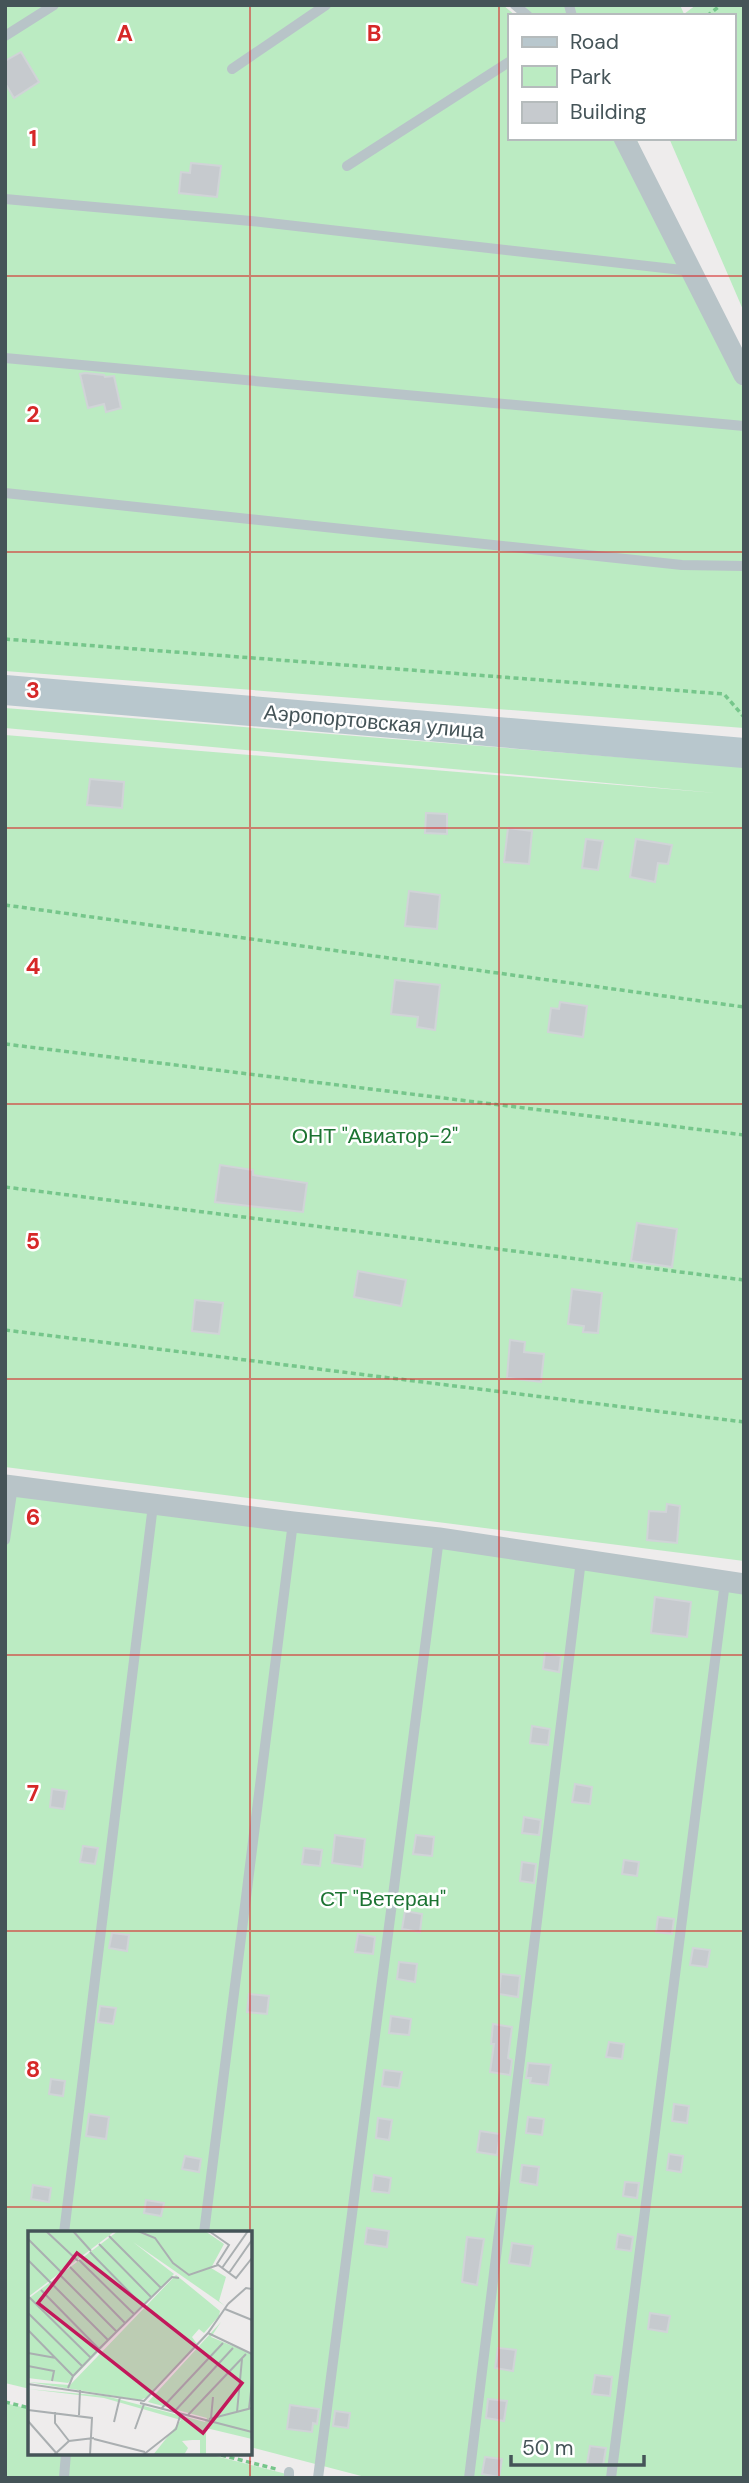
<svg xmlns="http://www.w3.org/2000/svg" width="749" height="2483" viewBox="0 0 749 2483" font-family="'DM Sans',sans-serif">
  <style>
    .green { fill: #bbebc2 }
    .building { fill: #c6cace; stroke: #d0d4d7; stroke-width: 2 }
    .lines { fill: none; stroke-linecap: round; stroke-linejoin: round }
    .path { stroke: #76c68b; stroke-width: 3.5; stroke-dasharray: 5 3.5; stroke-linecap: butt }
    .lane { stroke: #b8c4c8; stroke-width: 10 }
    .street { stroke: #b8c4c8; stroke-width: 21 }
    .secondary { stroke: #b8c7cd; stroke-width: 30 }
    .grid { fill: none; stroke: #d62828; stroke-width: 2; stroke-opacity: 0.55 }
    .labels { text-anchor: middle; stroke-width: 5; stroke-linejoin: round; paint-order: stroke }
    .street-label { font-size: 21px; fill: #455458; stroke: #fff }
    .park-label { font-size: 21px; fill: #1c7332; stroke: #fff }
    .inset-road { fill: none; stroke: #aaafb1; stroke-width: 2 }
    .view { fill: #c2185b; fill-opacity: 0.15; stroke: #c2185b; stroke-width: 3.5 }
    .inset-edge { fill: none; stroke: #455458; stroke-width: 3.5 }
    .grid-label { font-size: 23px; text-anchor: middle; font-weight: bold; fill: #d62828; stroke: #fff; stroke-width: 5; stroke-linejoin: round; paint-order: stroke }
  </style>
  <rect width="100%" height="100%" fill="#eeecec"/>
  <!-- green -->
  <g class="green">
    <path d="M5,5H503L516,16H509V138H636L744,391V728L5,671Z"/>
    <path d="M523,5H680L684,14L696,5H744V312L669,138H733V16H533Z"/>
    <path d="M5,708L744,767V1561L5,1467V735L716,793L5,728Z"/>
    <path d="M5,1488L744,1582V2478H369L250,2447V2233H30V2389L5,2383Z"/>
    <path d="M5,2403L30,2409V2453H204L302,2478H5Z"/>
  </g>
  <!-- building -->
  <g class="building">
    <path d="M21,52L39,82L14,98L5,83V61Z"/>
    <path d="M191,163L221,166L217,197L179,193L181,172L190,173Z"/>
    <path d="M85,373L104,375L105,377L114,376L121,408L106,412L104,404L88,408L80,374Z"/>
    <path d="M90,779L124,782L122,808L87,805Z"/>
    <path d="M426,813L447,814V834L425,833Z"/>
    <path d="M508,828L532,831L529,864L504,862Z"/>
    <path d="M586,839L603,841L598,870L582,868Z"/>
    <path d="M636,839L672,845L668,864L658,863L655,882L630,877Z"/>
    <path d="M409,891L440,895L437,929L405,926Z"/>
    <path d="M395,980L440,985L435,1030L417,1027L418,1017L391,1014Z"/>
    <path d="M560,1002L587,1006L583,1037L548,1032L551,1008L559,1009Z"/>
    <path d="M220,1165L253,1170V1175L307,1183L303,1212L215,1202Z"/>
    <path d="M637,1223L677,1229L672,1267L631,1261Z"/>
    <path d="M358,1271L406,1280L401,1306L354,1297Z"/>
    <path d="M572,1289L602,1293L598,1333L583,1332L584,1326L568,1324Z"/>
    <path d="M195,1300L223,1303L219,1334L192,1331Z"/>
    <path d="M510,1340L525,1342L524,1352L544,1354L541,1382L507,1378Z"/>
    <path d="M667,1504L680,1506L677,1543L647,1540L649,1511L666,1512Z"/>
    <path d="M655,1597L691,1602L687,1637L651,1633Z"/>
    <path d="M545,1653L561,1656L559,1672L543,1669Z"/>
    <path d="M532,1726L550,1729L548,1745L530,1743Z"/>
    <path d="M575,1784L592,1787L590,1804L572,1802Z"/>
    <path d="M52,1789L67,1791L64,1809L50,1807Z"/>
    <path d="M524,1817L541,1820L539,1835L522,1833Z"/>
    <path d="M335,1835L365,1839L362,1867L332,1863Z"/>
    <path d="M416,1835L434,1837L432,1856L413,1854Z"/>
    <path d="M83,1846L98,1848L95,1864L80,1862Z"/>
    <path d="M304,1848L322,1850L320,1866L302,1864Z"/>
    <path d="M624,1860L639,1862L637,1876L622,1874Z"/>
    <path d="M522,1862L536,1864L534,1883L520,1881Z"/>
    <path d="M405,1911L422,1914L420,1932L402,1929Z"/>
    <path d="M658,1917L674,1919L672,1934L656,1932Z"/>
    <path d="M112,1933L129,1935L127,1951L109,1948Z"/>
    <path d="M358,1934L375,1937L373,1954L355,1952Z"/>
    <path d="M693,1948L710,1950L707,1967L690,1965Z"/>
    <path d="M399,1962L417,1964L415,1982L397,1979Z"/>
    <path d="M501,1974L520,1976L518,1997L499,1994Z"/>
    <path d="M249,1994L269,1996L267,2014L247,2012Z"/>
    <path d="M100,2006L116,2008L113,2024L98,2022Z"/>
    <path d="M391,2016L411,2019L409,2035L389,2033Z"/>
    <path d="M493,2024L512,2027L508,2058L512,2060L510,2075L490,2072L494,2044H491Z"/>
    <path d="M609,2042L624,2044L622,2059L606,2057Z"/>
    <path d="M528,2063L551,2065L548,2085L530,2083L531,2078H526Z"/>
    <path d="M384,2070L402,2072L399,2088L382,2086Z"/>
    <path d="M51,2079L65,2081L63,2096L49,2094Z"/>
    <path d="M674,2104L689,2106L687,2123L672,2121Z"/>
    <path d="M89,2114L109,2117L106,2139L86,2136Z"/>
    <path d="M528,2117L544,2119L542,2135L526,2133Z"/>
    <path d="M378,2118L392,2120L389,2140L376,2138Z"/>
    <path d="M480,2131L500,2134L497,2155L477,2152Z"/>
    <path d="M669,2154L683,2156L681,2172L667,2170Z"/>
    <path d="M185,2156L201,2159L199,2172L182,2169Z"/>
    <path d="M522,2165L539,2167L537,2185L520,2182Z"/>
    <path d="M374,2175L391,2178L389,2193L372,2191Z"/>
    <path d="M625,2182L639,2183L637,2198L623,2196Z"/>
    <path d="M33,2185L51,2188L49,2202L31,2199Z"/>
    <path d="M146,2200L164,2203L161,2216L144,2213Z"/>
    <path d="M367,2228L389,2231L387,2247L365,2244Z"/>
    <path d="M618,2234L633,2237L631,2251L616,2249Z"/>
    <path d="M467,2237L484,2239L477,2285L462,2282Z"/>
    <path d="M512,2243L533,2246L530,2266L509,2263Z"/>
    <path d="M650,2313L670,2316L667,2332L648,2329Z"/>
    <path d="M498,2348L516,2350L513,2371L495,2368Z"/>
    <path d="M595,2375L612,2377L610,2396L592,2394Z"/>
    <path d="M488,2399L507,2401L504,2421L486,2418Z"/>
    <path d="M290,2405L319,2409L317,2424L313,2423L312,2432L287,2429Z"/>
    <path d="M335,2411L350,2413L348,2428L333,2426Z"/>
    <path d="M590,2446L606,2448L603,2466L587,2464Z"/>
    <path d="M485,2457L502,2459L499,2477L482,2474Z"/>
  </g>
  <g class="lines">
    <!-- path -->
    <g class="path">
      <path d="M707,16L721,5"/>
      <path d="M5,639L724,694L744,717"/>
      <path d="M5,905L744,1007"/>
      <path d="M5,1044L744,1135"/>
      <path d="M5,1187L744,1280"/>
      <path d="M5,1330L744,1422"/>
      <path d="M5,2402L30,2408"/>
      <path d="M213,2453L276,2469"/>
    </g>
    <!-- lane -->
    <g class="lane">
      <path d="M515,5L528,16"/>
      <path d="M569,5L572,16"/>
      <path d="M5,36L54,5"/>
      <path d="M232,69L326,5"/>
      <path d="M347,166L509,62"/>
      <path d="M5,199L251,221L691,271"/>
      <path d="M5,358L744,426"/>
      <path d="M5,493L682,565L744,566"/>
      <path d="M5,1540L13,1486"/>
      <path d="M64,2233L153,1505"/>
      <path d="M204,2233L293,1522"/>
      <path d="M64,2478L66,2453"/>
      <path d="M289,2478V2472"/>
      <path d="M318,2478L439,1538"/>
      <path d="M469,2478L581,1560"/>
      <path d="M611,2478L725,1582"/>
    </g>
    <!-- street -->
    <g class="street">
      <path d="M624,138L744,375"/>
      <path d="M5,1485L293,1522L439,1538L744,1584"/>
    </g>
    <!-- secondary -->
    <path class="secondary" d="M5,690L744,753"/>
  </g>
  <!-- grid -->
  <path class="grid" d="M250,5V2233M499,5V2478M5,276H744M5,552H744M5,828H744M5,1104H744M5,1379H744M5,1655H744M5,1931H744M5,2207H744M250,2453V2478"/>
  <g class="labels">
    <!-- street labels -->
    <g class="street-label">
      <text transform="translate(374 722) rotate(5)" y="7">Аэропортовская улица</text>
    </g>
    <!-- park labels -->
    <g class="park-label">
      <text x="375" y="1143">ОНТ "Авиатор-2"</text>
      <text x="383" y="1906">СТ "Ветеран"</text>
    </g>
  </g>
  <!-- overview -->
  <g transform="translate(28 2231)">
    <rect width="224" height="224" fill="#eeecec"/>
    <path d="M0,0H87L0,66ZM90,0H177L196,13L183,37L198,46L191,70L197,75L105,11L146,43L40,152L0,147V68ZM148,44L192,80L191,85L176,102L171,98L164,106L169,113L120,166L112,169L0,151L42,154ZM193,91L183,106L224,123V208L178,197V224H172V209H164L154,210L160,217L156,224H125L153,189L76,167L0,158L78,165L177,191L179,187L120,171Z" fill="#bbebc2"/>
    <path class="inset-road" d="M18,0L50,30M45,0L63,20M110,0L127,7L145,32L161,44L190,34M181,0L201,14L189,33L208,47L224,27M81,5L133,57M0,8L34,42M71,13L123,66M62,21L115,75M0,29L80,109M51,29L106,83M42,36L97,92M194,37L220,0M201,42L224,9M32,44L89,101M13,59L71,118M1,66L63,127M200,73L218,57L224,58M197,78L224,89M0,82L54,135M0,99L45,145M180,102L224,123M0,122L28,127M0,135L26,140L24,150M0,153L116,170L180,102L200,73M40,157L45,145L71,118L144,46L151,47M112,172L224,201M133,178L195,112M221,178L224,151M0,179L64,187L62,224M27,181V192L41,210M146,181L205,117M209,181L214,128M51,184L52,159M160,184L218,123M183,187L185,166M181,188L224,177M0,190L30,224M86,191L92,166M107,198L116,173M66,208L117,221M26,224L41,210L66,207M115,224L148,198L153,182"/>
    <path class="view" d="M49,22L214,152L175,202L10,72Z"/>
    <rect width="224" height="224" class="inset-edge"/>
  </g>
  <g class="grid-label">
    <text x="125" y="41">A</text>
    <text x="374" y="41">B</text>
    <text x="33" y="146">1</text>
    <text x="33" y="422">2</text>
    <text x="33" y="698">3</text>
    <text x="33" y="974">4</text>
    <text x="33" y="1249">5</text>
    <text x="33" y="1525">6</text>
    <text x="33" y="1801">7</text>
    <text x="33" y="2077">8</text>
  </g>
  <!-- border -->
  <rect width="749" height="2483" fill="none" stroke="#455458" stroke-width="14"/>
  <!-- legend -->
  <rect x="508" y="14" width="228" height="126" fill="#ffffff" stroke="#b5bbbc" stroke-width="2"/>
  <rect x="522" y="37" width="35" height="10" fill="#b8c7cd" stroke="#b5bbbc" stroke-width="2"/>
  <text x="570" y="49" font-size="21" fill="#455458">Road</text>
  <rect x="522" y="66" width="35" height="21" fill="#bbebc2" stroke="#b5bbbc" stroke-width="2"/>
  <text x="570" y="84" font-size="21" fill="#455458">Park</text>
  <rect x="522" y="102" width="35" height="21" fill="#c6cace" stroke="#b5bbbc" stroke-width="2"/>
  <text x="570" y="119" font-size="21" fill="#455458">Building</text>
  <!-- scale -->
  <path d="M511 2455v10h133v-10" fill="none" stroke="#455458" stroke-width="3.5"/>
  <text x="522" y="2455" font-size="21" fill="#455458" stroke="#ffffff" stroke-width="5" paint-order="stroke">50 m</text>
</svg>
